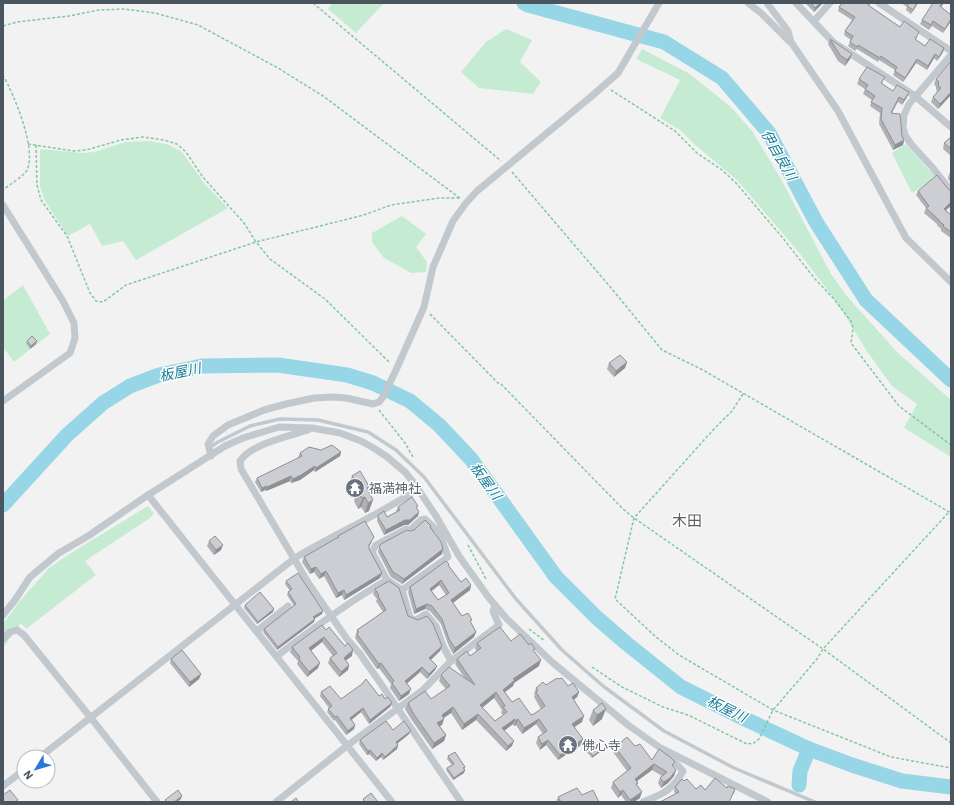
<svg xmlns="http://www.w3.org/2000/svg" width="954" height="805" viewBox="0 0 954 805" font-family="'IBM Plex Sans','Noto Sans JP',sans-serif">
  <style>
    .green { fill: #c5ecd3 }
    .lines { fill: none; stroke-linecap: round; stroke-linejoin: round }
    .river { stroke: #96d6e6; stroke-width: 15 }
    .path { stroke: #7fc8a3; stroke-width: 1.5; stroke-dasharray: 3 2; stroke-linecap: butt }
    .lane { stroke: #c1c9cf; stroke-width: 3.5 }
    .street { stroke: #c1c9cf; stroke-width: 7 }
    .wall { fill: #afb1b5; fill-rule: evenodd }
    .shaded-wall { fill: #8f9094 }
    .building { fill: #ccced3; stroke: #8f9094; fill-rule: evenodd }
    .labels { text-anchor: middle; stroke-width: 3; stroke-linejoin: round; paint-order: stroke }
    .worship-label { font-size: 13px; fill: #5b616d; stroke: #fff; text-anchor: start }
    .water-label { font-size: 14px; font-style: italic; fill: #187c94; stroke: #fff }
    .quarter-label { font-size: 15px; fill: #5e6266; stroke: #fff }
  </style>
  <rect width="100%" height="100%" fill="#f3f2f2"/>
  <!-- green -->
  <g class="green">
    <path d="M332,3H384L356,33L328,9Z"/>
    <path d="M506,29L532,40L520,62L541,82L533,94L479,88L461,72L486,42Z"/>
    <path d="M642,49L690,74L732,108L752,131L781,179L831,274L846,295L897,352L951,400V457L904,428L917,404L892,386L866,350L838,304L800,254L738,181L693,143L680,130L660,118L680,80L636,59Z"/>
    <path d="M148,141L167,144L182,152L204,183L228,208L136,260L123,241L102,246L90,224L68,236L45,201L40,187V149L82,153L94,152L125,142Z"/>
    <path d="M906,144L936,178L912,193L892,153Z"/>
    <path d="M402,216L426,234L416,247L427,262L426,272L411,273L384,258L372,242V233Z"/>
    <path d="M23,285L50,334L14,362L3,347V301Z"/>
    <path d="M148,506L154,513L150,518L85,561L96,575L26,629L21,623L3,648V624L20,601L49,568L71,553Z"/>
  </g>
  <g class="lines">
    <!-- river -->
    <g class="river">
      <path d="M524,3L528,5L664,42L722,78L769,133L816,222L866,300L951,380"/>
      <path d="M3,505L67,435L103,403L130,386L159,375L202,366L278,365L347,375L373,383L410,401L439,425L471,459L556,577L596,617L626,643L681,687L743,718L809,749L852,765L902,781L951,787"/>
      <path d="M799,785L800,771L809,749"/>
    </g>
    <!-- path -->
    <g class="path">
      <path d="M313,3L501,161"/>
      <path d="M3,26L17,22L69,16L99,10L124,9L155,13L198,25L278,68L323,96L461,199"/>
      <path d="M3,75C14,95 37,149 27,170C24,176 9,185 3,190"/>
      <path d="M611,90L675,131L697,153L722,170L736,183L782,237L815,279L833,298L851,321L853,328L851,343L899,406L951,445"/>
      <path d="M28,144L73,151L86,150L121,140L143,137L164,140L177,144L186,152L202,176L244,223L256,242L270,259L325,299L390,363"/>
      <path d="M36,145L37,185L41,200L67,236L90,293L96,301L103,302L126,285L256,242L364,215L391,205L439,198H459"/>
      <path d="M512,172L612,289L662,350L701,369L951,513"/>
      <path d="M430,314L498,383L501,384L623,509L634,518L823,649L951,743"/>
      <path d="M743,394L732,411L713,430L634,518L615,599L656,637L679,655L773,710L891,757L951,768"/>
      <path d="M379,410L405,443L413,457"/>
      <path d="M468,545L486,579"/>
      <path d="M529,629L545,641"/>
      <path d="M592,667L622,687L663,707L688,715L747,744L754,743L759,739L773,710L817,659L823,649L949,512"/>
    </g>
    <!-- lane -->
    <path class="lane" d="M209,448L218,442L250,426L280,419L318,420L368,432L396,450L424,477L516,599L562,650L603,686L664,731L734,768L815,802"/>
    <!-- street -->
    <g class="street">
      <path d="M748,3L761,13L790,42"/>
      <path d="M767,3L788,31L791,42L838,111L906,238L951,282"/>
      <path d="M796,3L833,42L915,96L951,127"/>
      <path d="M879,3L951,51"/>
      <path d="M814,21L830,3"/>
      <path d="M951,55L909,104L904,115L903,127L905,135L911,144L932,167L951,191"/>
      <path d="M3,205L63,301L74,323L75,338L70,353L3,401"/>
      <path d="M308,430C289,436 251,444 240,461L241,469L309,584L347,639L360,654L379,681L461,802"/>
      <path d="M211,456L208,444L213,436L228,425L264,410L286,404L314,398L332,397L346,398L373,404L379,402L383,397L396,370L424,307L433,267L453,221L466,203L477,191L593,95L618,73L659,3"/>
      <path d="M148,495L392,802"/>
      <path d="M443,530L439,532L425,519L421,520L409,531L406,529L376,545L372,552L387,580L402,590L410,618L416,620L426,614L436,626L443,646L451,661"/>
      <path d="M402,590L448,557L439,532"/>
      <path d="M3,615L15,600L30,577L59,553L88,536L148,495L225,446L243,438L279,427L312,428L340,433L361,441L372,447L386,456L405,472L414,483L436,516L459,556L489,598L507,619L552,662L628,725L659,747L768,802"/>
      <path d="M257,631L288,606"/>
      <path d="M3,639L10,632L17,630L24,635L91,718L157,802"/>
      <path d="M277,656C312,629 348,602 387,580"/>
      <path d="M40,757L295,558C335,534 379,515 418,489"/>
      <path d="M3,786L24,770"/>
      <path d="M276,802L348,745L423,690L451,661L499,625L493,611L495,605"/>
      <path d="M643,802C663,794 673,790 683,771L671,758L670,754"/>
    </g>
  </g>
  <!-- wall -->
  <g class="wall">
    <path d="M805,3H823L814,12Z"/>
    <path d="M842,3H871L869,6L900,27L918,36L915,40L925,46L944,48L943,52L937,61L934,58L927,70L916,63L903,82L893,75L895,70L879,60L878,62L857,49L855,51L848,46L851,40L844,35L845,31L852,20L838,11L839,7Z"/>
    <path d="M901,3H918L911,14L906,10L907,7Z"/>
    <path d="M944,3L941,7L951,15V21L943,33L932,26L929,30L920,24L922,20Z"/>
    <path d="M830,39L852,54L850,59L845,66L838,61L828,44Z"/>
    <path d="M951,61V95L938,109L931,102L933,97L937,92L936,91L937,90L936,89V87L934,84L936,79Z"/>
    <path d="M859,79L883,82L882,84L893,91L907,97L902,105L898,102L892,113L904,140L903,145L893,150L879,124L880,113L870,106L872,100L863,94L865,89L857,84Z"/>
    <path d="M951,137V156L943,149L944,143Z"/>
    <path d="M951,172V183L948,179L949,174Z"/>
    <path d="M949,190H951V206L946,210L951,215V238L941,231V229L937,225V224L924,213L926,208L916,195L918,191Z"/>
    <path d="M27,341H37L36,344L30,349L26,343Z"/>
    <path d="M627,362L625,368L614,377L607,369L609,363Z"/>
    <path d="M321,450L341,452L340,456L315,472L314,470L300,480L291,483L290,481L266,491L265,490L261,492L255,482L257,478L299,458L298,457L300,453Z"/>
    <path d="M352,476L369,486L368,489L369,511L365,513L361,507L358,509L354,501L355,498L348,486Z"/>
    <path d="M398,507L417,508L418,516L408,525H404L384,535L377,521L378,515L387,517L397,512L396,511Z"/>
    <path d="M431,526V527L443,549L442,554L402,584L391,577L378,552L379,547L410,531Z"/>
    <path d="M338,536L372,542L369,547V549L380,578L344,600L342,595L336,598L324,576L319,579L314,572L310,574L302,562L304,557L337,538Z"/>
    <path d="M209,541L221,550L214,555L207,546Z"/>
    <path d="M449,566L461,582L471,585L470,590L452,603L462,616L471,623L476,632L474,637L453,654L448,644L441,624L430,611L425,609L414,614L408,592L410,587ZM439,585L446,595L438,600L431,591Z"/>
    <path d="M286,581L322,614L314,619V622L277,650L263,632L264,629L294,606L287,595L288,592L290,591L285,584Z"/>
    <path d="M375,589L408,616L442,646L440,651L431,660L437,666L435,670L427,679L420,672L407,683L409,694L399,701L390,688L391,684L379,668L377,669L355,638L357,630L383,612L376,601L377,599L373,594Z"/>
    <path d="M245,605L273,612L257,624L244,608Z"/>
    <path d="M326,630L352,656L346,660L349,665L348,670L339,677L328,663L330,658L333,656L322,642L310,651L318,668L307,677L297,664L298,661L290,652L292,647Z"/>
    <path d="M511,641L534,652L539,666L514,683L513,686L505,692L512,702L531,715L534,714L541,709L534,697L535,695L534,694L536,688L546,685L558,679L568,686L579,692L577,697L574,700L582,722L574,727L581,745L558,760L546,745L540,750L536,743L538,737L543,734L536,724L522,734L516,725L514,726L513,724L504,731L512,746L506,751L476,720L462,730L451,713L444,718L442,725L439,726L446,735L444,741L432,749L411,719L405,709L408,703L431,699L446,689L439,681L441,675L464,677L455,664L457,659L470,656L477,651L475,649L477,643ZM494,698L502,710L501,713L503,715L495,721L482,708Z"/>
    <path d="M171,659L201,674L199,679L189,687L170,663Z"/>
    <path d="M321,692L341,699L379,696L392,703L390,707L369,724L361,712L351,720L355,725L354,729L346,735L335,720L334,721L327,712L329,708L320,696Z"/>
    <path d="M593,710L602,719L593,726L589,720Z"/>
    <path d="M393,730L409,734L397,744L398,745L397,749L383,760L381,757L376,761L369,754L367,755L359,744L360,740Z"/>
    <path d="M635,746L652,760L675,762L673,766L676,770L674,776L668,783L661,788L658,783L660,778L662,776L652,770L637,781L638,783L637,785L640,798L634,802H626L621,795L618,798L611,788L613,782L627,771L613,752L615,747Z"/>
    <path d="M587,748L601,750L600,752L592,758L586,751Z"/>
    <path d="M448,756L465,767L464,773L453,780L446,770L447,768L452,765L447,759Z"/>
    <path d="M684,781L696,789L705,790L727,788L735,789L734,794H676L674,792L675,787Z"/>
    <path d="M582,795L599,802H556L558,797Z"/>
  </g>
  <!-- shaded-wall -->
  <g class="shaded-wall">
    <path d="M820,3H823L814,12L815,8Z"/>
    <path d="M917,3H918L911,14L913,10Z"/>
    <path d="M942,3H944L938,10L940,6Z"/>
    <path d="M951,19V21L943,33L945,29Z"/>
    <path d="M944,48L943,52L937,61L939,57Z"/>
    <path d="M852,54L850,59L845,66L847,60Z"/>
    <path d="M935,54L934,58L927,70L928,66Z"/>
    <path d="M917,59L916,63L903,82L905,78Z"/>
    <path d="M909,92L907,97L902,105L904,100Z"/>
    <path d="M951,92V95L938,109L940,104Z"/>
    <path d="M904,140L903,145L893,150L895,145Z"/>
    <path d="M951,202V206L942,213L944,209Z"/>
    <path d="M37,341L36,344L30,349L31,346Z"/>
    <path d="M627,362L625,368L614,377L616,371Z"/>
    <path d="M341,452L340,456L315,472L316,468Z"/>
    <path d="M315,466L314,470L300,480L291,483L293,479Z"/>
    <path d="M291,476L290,481L266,491L267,487Z"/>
    <path d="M267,486L265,490L261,492L262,488Z"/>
    <path d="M369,486L361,507L358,509L367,488Z"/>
    <path d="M373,500L369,511L365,513L368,503Z"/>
    <path d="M419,512L418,516L408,525H404L384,535L386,530Z"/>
    <path d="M223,545L221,550L214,555L216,550Z"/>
    <path d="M443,549L442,554L402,584L404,579Z"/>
    <path d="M316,567L314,572L310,574L311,569Z"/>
    <path d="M326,571L324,576L319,579L321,574Z"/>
    <path d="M382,573L380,578L344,600L346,595Z"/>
    <path d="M441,580L439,585L428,594L430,589Z"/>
    <path d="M471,585L470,590L449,606L451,600Z"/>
    <path d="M344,590L342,595L336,598L338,593Z"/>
    <path d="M427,604L425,609L414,614L416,609Z"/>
    <path d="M274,609L273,612L257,624L258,622Z"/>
    <path d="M323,611L322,614L312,620L313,617Z"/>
    <path d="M315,619L314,622L277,650L278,647Z"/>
    <path d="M476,632L474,637L453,654L455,648Z"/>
    <path d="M324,637L322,642L307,654L309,648Z"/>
    <path d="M442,646L440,651L427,663L429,658Z"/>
    <path d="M353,650L352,656L342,663L344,658Z"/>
    <path d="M541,660L539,666L514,683L513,686L501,695L503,690L513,679Z"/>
    <path d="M320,663L318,668L307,677L309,672Z"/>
    <path d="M381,663L379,668L377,669L379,664Z"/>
    <path d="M349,665L348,670L339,677L341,672Z"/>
    <path d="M437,666L435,670L427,679L429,674Z"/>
    <path d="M422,667L420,672L404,686L405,681Z"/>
    <path d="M201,674L199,679L189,687L190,682Z"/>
    <path d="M411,689L409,694L399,701L401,696Z"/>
    <path d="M496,692L494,698L478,711L480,705Z"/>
    <path d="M579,692L577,697L570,702L572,697Z"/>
    <path d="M392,703L390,707L369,724L370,720Z"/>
    <path d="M453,707L451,713L440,720L442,715Z"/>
    <path d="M363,708L361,712L349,722L350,718Z"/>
    <path d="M606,709L602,719L593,726L597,715Z"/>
    <path d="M478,714L476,720L462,730L464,724Z"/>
    <path d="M584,716L582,722L570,730L572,724Z"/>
    <path d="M444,719L442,725L435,729L437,723Z"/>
    <path d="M515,719L513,724L500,734L502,728Z"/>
    <path d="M518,719L516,725L514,726L516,721Z"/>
    <path d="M539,719L536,724L522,734L524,728Z"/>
    <path d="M355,725L354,729L346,735L348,731Z"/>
    <path d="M411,731L409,734L394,746L396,742Z"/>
    <path d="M446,735L444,741L432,749L434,743Z"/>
    <path d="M583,739L581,745L558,760L560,755Z"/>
    <path d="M548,740L546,745L540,750L542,744Z"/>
    <path d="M514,741L512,746L506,751L508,746Z"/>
    <path d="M398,745L397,749L383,760L385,757Z"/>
    <path d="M370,750L369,754L367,755L368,751Z"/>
    <path d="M601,750L600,752L592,758L593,756Z"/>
    <path d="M382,753L381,757L376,761L377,758Z"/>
    <path d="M654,764L652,770L633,784L635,779Z"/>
    <path d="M465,770L464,773L453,780L454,778Z"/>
    <path d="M676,770L674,776L668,783L661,788L664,782Z"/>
    <path d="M623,790L621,795L618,798L620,792Z"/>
    <path d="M642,792L640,798L634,802H630V800Z"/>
    <path d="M182,796L181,799L177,802H174Z"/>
  </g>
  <!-- building -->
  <g class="building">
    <path d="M811,3H820L815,8Z"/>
    <path d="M842,3H869L868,5L900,27L904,21L919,32L915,39L925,46L930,39L944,48L939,57L935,54L928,66L917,59L905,78L895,71L897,67L881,56L880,58L858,45L857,47L850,42L853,36L845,31L855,17L839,7Z"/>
    <path d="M908,3H917L913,10L907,6L909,4Z"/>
    <path d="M933,3H942L940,6L951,15V19L945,29L933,21L931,25L922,20Z"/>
    <path d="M830,39L852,54L847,60L840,55Z"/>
    <path d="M951,61V92L940,104L933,97L941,88L938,86L939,85L938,83L939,82L936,79Z"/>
    <path d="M867,67L885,77L881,83L893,91L897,85L909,92L904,100L899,97L891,113L900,114L902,136L904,140L895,145L881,119L882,108L871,102L875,96L865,89L868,85L859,79Z"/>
    <path d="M951,137V149L944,143Z"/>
    <path d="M937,175L949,190H951V202L944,209L951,215V232L943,226L944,225L939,221V220L926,208L929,206L918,191Z"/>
    <path d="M32,336L37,341L31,346L27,341Z"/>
    <path d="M620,355L627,362L616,371L609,363Z"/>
    <path d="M332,445L341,452L316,468L315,466L301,475L293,479L291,476L267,487V486L262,488L257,478L302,456L300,453L309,447L321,450Z"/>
    <path d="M360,471L369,486L367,488L373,500L368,503L365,497L362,498L358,491L360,489L352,476Z"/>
    <path d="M412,497L418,506L416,507L419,512L410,520H405L386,530L378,517V515L384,511L387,517L400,510L398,507Z"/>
    <path d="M425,520L431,526L430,527L441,542L443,549L404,579L393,572L379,547L381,544L407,530L410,531L414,530Z"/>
    <path d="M365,521L374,537L369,545V549L382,573L346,595L344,590L338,593L326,571L321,574L316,567L311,569L304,557L335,539L339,537L338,536Z"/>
    <path d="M215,536L223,545L216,550L209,541Z"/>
    <path d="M446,561L449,564L448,565L461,582L466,578L471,585L451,600L462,616L468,613L472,620L470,621L476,632L455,648L449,639L442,619L432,606L427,604L416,609L410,587ZM441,580L449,593L438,600L430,589Z"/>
    <path d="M298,573L323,611L313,617L315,619L278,647L264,629L296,604L288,592L292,589L286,581Z"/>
    <path d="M389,581L399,588L408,616L418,620L427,616L433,624L442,646L429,658L437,666L429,674L422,667L405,681L411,689L401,696L392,683L394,681L381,663L379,664L357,634L359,632L357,630L386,610L378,596L379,595L375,589Z"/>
    <path d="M260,592L274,609L258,622L245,605Z"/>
    <path d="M322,625L326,630L329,627L345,646L348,643L353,650L344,658L349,665L341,672L330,658L337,653L324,637L309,648L320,663L309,672L299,659L300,657L292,647Z"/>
    <path d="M500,627L511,641L520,634L529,645L531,643L535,649L533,650L541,660L513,679L515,680L503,690L512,702L519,698L531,715L534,714L545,706L536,692L538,690L536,688L543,682L546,685L557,678L558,679L562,678L568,686L573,683L579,692L572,697L584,716L572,724L583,739L560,755L548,740L542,744L538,737L547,731L539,719L524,728L518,719L516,721L515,719L502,728L514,741L508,746L478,714L464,724L453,707L442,715L444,719L437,723L446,735L434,743L413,713L408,703L425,691L431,699L450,686L441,675L449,667L475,685L457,659L467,651L470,656L481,648L477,643ZM496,692L505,706L503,707L507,712L495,721L480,705Z"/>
    <path d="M182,650L201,674L190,682L171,659Z"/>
    <path d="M366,679L379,696L382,694L385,699L388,697L392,703L370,720L363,708L350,718L355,725L348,731L337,716L335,717L328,709L332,706L321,692L330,686L341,699L362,684Z"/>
    <path d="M602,703L606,709L597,715L593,710Z"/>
    <path d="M386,721L393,730L404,721L411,731L396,742L398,745L385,757L382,753L377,758L370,750L368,751L360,740Z"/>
    <path d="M627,737L635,746L640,744L652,760L659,749L670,757L675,762L672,765L676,770L670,778L664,782L660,778L667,772L654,764L635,779L638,783L636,784L642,792L630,800L623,790L620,792L613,782L631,768L615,747Z"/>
    <path d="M595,742L601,750L593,756L587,748Z"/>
    <path d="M455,752L465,767L463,768L465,770L454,778L447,768L454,764L448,756Z"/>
    <path d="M715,778L727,788L728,786L735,789L729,802H660L679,792L675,787L682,779L684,781L687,779L696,789L701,785L705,790Z"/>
    <path d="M577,788L582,795L593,790L599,802H561L558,797Z"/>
    <path d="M10,790L18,800L15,802H4L3,801V795Z"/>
    <path d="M178,790L182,796L174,802H167L165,800Z"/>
    <path d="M371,793L378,802H363L364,800L363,799Z"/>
    <path d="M296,798L299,802H291Z"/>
  </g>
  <!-- icons -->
  <defs>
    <symbol id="temple-disc" viewBox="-11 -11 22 22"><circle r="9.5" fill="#6b7280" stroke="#fff"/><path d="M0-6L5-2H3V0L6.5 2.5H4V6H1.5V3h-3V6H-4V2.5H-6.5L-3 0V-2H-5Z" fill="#fff"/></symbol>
  </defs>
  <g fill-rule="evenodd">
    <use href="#temple-disc" x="344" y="477" width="22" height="22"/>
    <use href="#temple-disc" x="557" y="734" width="22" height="22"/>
  </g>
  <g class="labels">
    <!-- worship labels -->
    <g class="worship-label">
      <text x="369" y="493">福満神社</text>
      <text x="582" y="750">佛心寺</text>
    </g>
    <!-- water labels -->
    <g class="water-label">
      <text transform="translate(779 155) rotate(60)" y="5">伊自良川</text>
      <text transform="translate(180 372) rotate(-12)" y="5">板屋川</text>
      <text transform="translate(486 481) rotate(54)" y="5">板屋川</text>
      <text transform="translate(727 709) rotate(26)" y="5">板屋川</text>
    </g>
    <!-- quarter labels -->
    <g class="quarter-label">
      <text x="687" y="526">木田</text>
    </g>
  </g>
  <!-- border -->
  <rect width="954" height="805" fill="none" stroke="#4b555d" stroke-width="8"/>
  <!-- north arrow -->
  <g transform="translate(36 769) rotate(232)"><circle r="19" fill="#ffffff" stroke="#b7bbbe"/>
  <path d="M0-3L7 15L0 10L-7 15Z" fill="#2977d6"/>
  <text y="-6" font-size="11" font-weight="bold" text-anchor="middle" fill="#4b555d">N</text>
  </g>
</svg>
